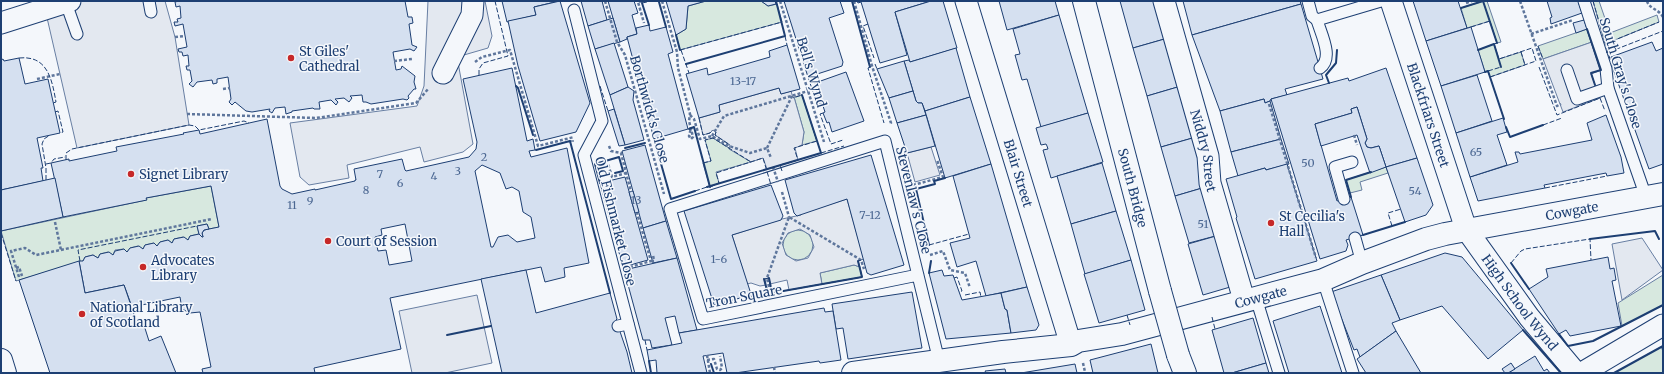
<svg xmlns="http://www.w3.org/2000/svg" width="1664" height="374" viewBox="0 0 1664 374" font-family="Merriweather,serif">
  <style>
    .green { fill: #d7e8df; stroke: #687fa3 }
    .parking { fill: #e3e8f0; stroke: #687fa3; fill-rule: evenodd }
    .building { fill: #d5e0f0; stroke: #1d3f73; fill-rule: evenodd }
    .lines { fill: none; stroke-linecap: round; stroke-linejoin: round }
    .service-casing { stroke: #1d3f73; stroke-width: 13 }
    .minor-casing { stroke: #1d3f73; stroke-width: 23 }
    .tertiary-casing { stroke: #1d3f73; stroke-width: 24 }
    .primary-casing { stroke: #1d3f73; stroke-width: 24 }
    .path { stroke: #5e769c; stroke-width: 2.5; stroke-dasharray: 3 2; stroke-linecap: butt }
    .service { stroke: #f4f7fb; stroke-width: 11 }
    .minor { stroke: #f4f7fb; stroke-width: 21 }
    .tertiary { stroke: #f4f7fb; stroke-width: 22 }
    .primary { stroke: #f4f7fb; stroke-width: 22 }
    .primary-bridge-casing { stroke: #1d3f73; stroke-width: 24; stroke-linecap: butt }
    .path-bridge { stroke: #5e769c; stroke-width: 2.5; stroke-dasharray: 3 2; stroke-linecap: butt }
    .primary-bridge { stroke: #f4f7fb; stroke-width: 22 }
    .fence { stroke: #1d3f73; stroke-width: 1; stroke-dasharray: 5 2; stroke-linecap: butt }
    .wall { stroke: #1d3f73; stroke-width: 2 }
    .poi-dot { fill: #c62828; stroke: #f4f7fb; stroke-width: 1.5 }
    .labels { text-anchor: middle; stroke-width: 3; stroke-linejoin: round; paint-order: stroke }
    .number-label { font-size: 11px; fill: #4b6792 }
    .poi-label { font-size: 13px; fill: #1d3f73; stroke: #f4f7fb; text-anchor: start }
    .street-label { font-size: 13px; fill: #1d3f73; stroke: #f4f7fb }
  </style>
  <rect width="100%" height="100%" fill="#f4f7fb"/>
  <!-- green -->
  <g class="green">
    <path d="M706,1H761L768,6L777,4L782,22L680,50L676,35L686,29L688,6Z"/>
    <path d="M1484,1H1487L1501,42L1497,43L1490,21L1467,28L1461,8Z"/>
    <path d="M1593,1H1599L1610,33L1657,15L1659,22L1605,44Z"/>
    <path d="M1587,29L1592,42L1543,59L1538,46Z"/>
    <path d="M1494,44L1499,59L1521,52L1525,65L1490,77L1488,71L1485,72L1478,50Z"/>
    <path d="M802,95L817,141L802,145L804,132L794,97Z"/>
    <path d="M713,138L751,162L716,172L719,183L710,187L703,163L711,161L705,140Z"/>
    <path d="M1386,167L1388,173L1360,182L1362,190L1350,193L1346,180Z"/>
    <path d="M211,186L219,227L209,229L207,224L197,226L199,234L190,236L188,240L183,237L174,239L172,243L168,240L160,242L157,246L154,243L145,245L143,249L138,246L130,248L127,252L124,249L115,250L113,255L108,252L100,254L98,258L93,255L85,257L83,261L16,281L1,231L146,200V198Z"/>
    <circle cx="798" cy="245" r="15"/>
    <path d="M854,265L860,267L862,277L822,284L820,273Z"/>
    <path d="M1663,275V305L1622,326L1618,303Z"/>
    <path d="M1661,347L1663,351V373H1614Z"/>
  </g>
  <!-- parking -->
  <g class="parking">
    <path d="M70,1H165L175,37L189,125L77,148L45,9Z"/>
    <path d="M428,1H485L492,36L488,48L457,57L473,144L463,152L424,162L420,147L347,165L349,178L309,185L300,177L290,123L417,106L424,86Z"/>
    <path d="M1592,42L1601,70L1591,74L1600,98L1563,112L1543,59Z"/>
    <path d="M779,88L781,94L791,91L793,98L794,97L804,132L802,145L795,148L798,160L767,169L763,158L751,162L729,149L730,145L715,135L716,132L713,130L710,133L703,135L699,118L720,112L719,105Z"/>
    <path d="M931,147L940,175L915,182L907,153Z"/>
    <path d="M847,199L864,259L858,261L860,267L854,265L820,273L822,284L789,290L787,280L770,284L769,278L765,279L766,285L760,286L751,283L747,284L732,235L782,219L801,215L802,213ZM800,229L810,235L814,247L808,258L796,261L786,255L782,243L788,233Z"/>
    <path d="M1642,238L1663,270L1622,300L1612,244Z"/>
    <path d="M477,295L492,363L445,373H412L399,311Z"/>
  </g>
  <!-- building -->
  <g class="building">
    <path d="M179,1H405L408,17H412L413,23L409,24L412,45L417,47L414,51L410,49L393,52L396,70L401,69L402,66L415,76L414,82L416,89H414L408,96L409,98L407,100L403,99L371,104L366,102H363L362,95L350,96L352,98L349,102L344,98L335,99L338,102L336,105L331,100L319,102L320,109H314L313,108L292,111V112L286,114L285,107L275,108L272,113L269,111L270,109L252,112L246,111L235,102L232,105L229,102L231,99L228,77L217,79V83L213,84L212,80L197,82L193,87L189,84L192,81L190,70H187L186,66H189L188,55L183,56L182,52H179L178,49L187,47L183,24L175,26L174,22H178L177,19L181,18L180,6L176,7L175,2Z"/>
    <path d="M502,1H559L534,7L536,15L507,22Z"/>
    <path d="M560,1L590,103L576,132L540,141L518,66L508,21L536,15L534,7Z"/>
    <path d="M581,1H602L607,20L588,26Z"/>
    <path d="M608,1H634L638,13L632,15L637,34L627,37V39L620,42Z"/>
    <path d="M666,1H706L688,6L686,29L676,35Z"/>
    <path d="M761,1H775L776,4L768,6Z"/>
    <path d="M784,1H840L844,13L829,18L843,62L842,66L808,77Z"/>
    <path d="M857,1H931L895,12L907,55L880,63L861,2L858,3Z"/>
    <path d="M931,1H943L957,48L910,62L895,12Z"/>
    <path d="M999,1H1055L1059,15L1007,30Z"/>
    <path d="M1120,1H1157L1168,38L1133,48Z"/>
    <path d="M1183,1H1300L1301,4L1192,35Z"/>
    <path d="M1413,1H1458L1467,28L1426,41Z"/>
    <path d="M1547,1H1578L1582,13L1551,24L1550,18L1552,17Z"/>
    <path d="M1301,4L1323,79L1285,89L1287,95L1271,99L1270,101L1265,103L1264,99L1220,111L1192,35Z"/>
    <path d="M1059,15L1088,113L1041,127L1027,79L1022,80L1015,55L1020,54L1013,29Z"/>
    <path d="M613,18L620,42L595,49L588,26Z"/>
    <path d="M1584,20L1587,29L1576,33L1573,23Z"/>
    <path d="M649,25L650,31L666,27L673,52L668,54L688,129L654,139L627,37L637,34L636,28Z"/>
    <path d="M1471,27L1485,72L1441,86L1426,41Z"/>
    <path d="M1168,38L1181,86L1147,96L1133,48Z"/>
    <path d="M1652,42L1656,51L1663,48V164L1649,169L1612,66H1614L1611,57Z"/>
    <path d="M614,43L628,87L610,95L595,49Z"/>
    <path d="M787,45L800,89L781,94L779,88L719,105L720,112L699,118L686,74L707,68L708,75L770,57L769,51Z"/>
    <path d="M956,48L970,97L925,111L922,103H918L916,101L904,61L909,60L910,62Z"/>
    <path d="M19,58L25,84L48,79L60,133L37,138L43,168H41L43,181L1,190V60L3,59L4,61Z"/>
    <path d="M904,61L913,91L889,98L877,69Z"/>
    <path d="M512,68L527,141L533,139L535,150L529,151L531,157L567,148L589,263L564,268L565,277L545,282L541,267L390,298L401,349L314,368L315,373H203L202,369L211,367L200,312L190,313L182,309L180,297L132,307L124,285L85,293L79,261H83L85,257L93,255L98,258L100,254L109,252L113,255L115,251L124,249L127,252L130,248L139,246L143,249L145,245L154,243L157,246L160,242L168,240L172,243L174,239L184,237L188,240L190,236L199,234L203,237L202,233L204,230L219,227L211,186L146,198L147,200L63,217L51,163L69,159V161L117,151L116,147L184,134L183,133L199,130L200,134L267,119L280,186L282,189L292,194L315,189V190L355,181V180H356L354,169L402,159L405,170L406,171L469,157L476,149L477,142L463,79ZM482,165L500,173L506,189L512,187L519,191L523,212L531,217L535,238L517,242L508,235L498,237L493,247H491L475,171ZM405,224L412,261L389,265L386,250L378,251L375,237L382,235L381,229Z"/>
    <path d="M1386,68L1417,158L1386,167L1379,146L1371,148L1367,147L1365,143L1367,139L1357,107L1351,109L1352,113L1315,124L1337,201L1351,197L1363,235L1346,240L1348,245L1346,251L1320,259L1271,99L1348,78L1349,81Z"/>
    <path d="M846,72L864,121L832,132L829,122L827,123L823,113L825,112L822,103L820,104L815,83Z"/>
    <path d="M1477,75L1492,121L1456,133L1441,86Z"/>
    <path d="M1181,86L1196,137L1161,147L1147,96Z"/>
    <path d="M628,87L634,91L633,100L644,140L625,145L610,95Z"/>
    <path d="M913,91L916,101L918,103H922L926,115L897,123L889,98Z"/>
    <path d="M970,97L991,164L945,178L925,111Z"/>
    <path d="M1264,99L1265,103L1270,101L1281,139L1231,152L1220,111Z"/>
    <path d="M1357,107L1367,139L1365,143L1367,147L1371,148L1379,146L1386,167L1370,173L1357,135L1321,146L1315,124L1352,113L1351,109Z"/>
    <path d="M614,109L625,145L619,146L608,111Z"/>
    <path d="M1088,113L1103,162L1051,178L1043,150L1048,149L1047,146L1046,144L1041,145L1036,128Z"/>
    <path d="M926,115L935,146L907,153L897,123Z"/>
    <path d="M1606,115L1621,157L1624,173L1607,176L1606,173L1544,185L1545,188L1478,201L1470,177L1518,162L1515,152H1519L1520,154L1592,140L1587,123Z"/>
    <path d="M1503,118L1507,132L1497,135L1507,165L1470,177L1456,133Z"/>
    <path d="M1196,137L1209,186L1175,196L1161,147Z"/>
    <path d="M1281,139L1289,164L1266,170L1265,168L1238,176L1231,152Z"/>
    <path d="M645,145L666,221L643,228L622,151Z"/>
    <path d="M871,155L904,265L871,275L867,273L847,199L797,216L794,213L785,180Z"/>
    <path d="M1417,158L1433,205L1426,215L1405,222L1386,167Z"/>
    <path d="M1102,163L1116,211L1071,224L1057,176Z"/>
    <path d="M991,164L1027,287L986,296L976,261L957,267L950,243L970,238L953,176Z"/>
    <path d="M1287,164L1317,261L1255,279L1236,218L1237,217L1226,179L1265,168L1266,170Z"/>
    <path d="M625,177L648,260L623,267L600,183Z"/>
    <path d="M55,178L63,217L1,231V190Z"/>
    <path d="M771,185L783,216L781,220L732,235L751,294L749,297H744L714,305L684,211Z"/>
    <path d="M1209,186L1223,234L1189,243L1175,196Z"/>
    <path d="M633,191L639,212L635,213L629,192Z"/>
    <path d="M1116,211L1131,260L1085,274L1071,224Z"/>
    <path d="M666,221L677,258L653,263L643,228Z"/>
    <path d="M207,224L209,229L204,230L202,233L203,237H202L199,234L197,226Z"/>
    <path d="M1223,234L1237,285L1203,295L1188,244Z"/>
    <path d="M1445,253L1462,257L1523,330L1488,359L1442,306L1400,320L1381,275Z"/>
    <path d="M1608,257L1610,269L1614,268L1616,280L1612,281L1621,326L1570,336L1566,330L1559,334L1529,289L1548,277L1546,269Z"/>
    <path d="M677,258L697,330L679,333L675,316L665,318L672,345L652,348L650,340H643L624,270Z"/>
    <path d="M1131,260L1145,310L1099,323L1084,274Z"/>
    <path d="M79,261L85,293L124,285L137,323L143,322L149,341L161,336L176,373H50L19,280Z"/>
    <path d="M526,270L536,313L610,293L617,319L616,320L627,352L632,373H502L481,279Z"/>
    <path d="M942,270L944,276L953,275L962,300L1001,293L1005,309L1007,310L1011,333L946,339L929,273Z"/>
    <path d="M1381,275L1400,320L1392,323L1396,331L1360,357L1357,349L1354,350L1331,292Z"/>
    <path d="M1027,287L1039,325L1036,330L1011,333L1007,310L1005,309L1001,293Z"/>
    <path d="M912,292L922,348L848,359L843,328L836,329L832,304Z"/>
    <path d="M1320,306L1342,373H1289L1273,321Z"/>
    <path d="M824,308L825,312L833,311L841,360L820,363L819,361L735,373H727L723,353L703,356L707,373H657L656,360L649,361L647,350L682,343L679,333Z"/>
    <path d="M1253,318L1266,363L1232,373H1224L1212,330Z"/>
    <path d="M1396,331L1421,373H1366L1357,359Z"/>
    <path d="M1151,344L1158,373H1093L1090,360Z"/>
    <path d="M1535,356L1544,371L1547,369L1550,373H1508Z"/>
    <path d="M1266,363L1269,373H1232Z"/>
    <path d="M1511,363L1515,369L1508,373H1505L1502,369Z"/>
    <path d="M1075,364L1077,373H1021Z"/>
    <path d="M1005,369L1006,373H986L985,371Z"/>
  </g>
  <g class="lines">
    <defs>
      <g id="service">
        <path d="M149,1L151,12"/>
        <path d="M1308,1L1312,16L1317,20"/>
        <path d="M1584,1L1606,69L1608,88L1646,197"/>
        <path d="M66,3L77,34"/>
        <path d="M574,10L602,121L584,155L641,373"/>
        <path d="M1320,68C1334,58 1321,34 1317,20L1381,1"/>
        <path d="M1567,70L1577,99L1608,88"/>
        <path d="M1344,199L1335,167L1352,162"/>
        <path d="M1355,238L1362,263"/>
        <path d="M918,275L703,319L670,209L885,141L939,361"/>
        <path d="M1323,280L1353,373"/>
        <path d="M1256,298L1279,373"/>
        <path d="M618,326L628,324"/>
      </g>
      <g id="minor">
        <path id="s1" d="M966,1L1071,345"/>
        <path id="s2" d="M1164,1L1208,156L1210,183L1244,300"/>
        <path id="s3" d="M1391,1L1466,229L1529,317L1576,373"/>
        <path d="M1,23L70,1"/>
        <path d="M443,73L472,15L473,1"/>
        <path d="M1582,373L1663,325"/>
      </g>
      <g id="tertiary">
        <path d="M1,360L5,373"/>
        <path id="s4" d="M853,373L1003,352L1071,345L1078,341L1122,334L1323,280L1362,263L1426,239L1445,234L1663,194"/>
      </g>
      <g id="primary">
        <path id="s5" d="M1084,1L1160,291"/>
        <path d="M1178,355L1185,373"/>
      </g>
    </defs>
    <!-- service casing -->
    <use href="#service" class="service-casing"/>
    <!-- minor casing -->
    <use href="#minor" class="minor-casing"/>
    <!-- tertiary casing -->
    <use href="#tertiary" class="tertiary-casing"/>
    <!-- primary casing -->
    <use href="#primary" class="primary-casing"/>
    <!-- path -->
    <g class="path">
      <path d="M605,1L617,42L625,55L664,194"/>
      <path d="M642,1L638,2L644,23"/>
      <path d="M662,1L677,52L678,68L690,114L689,121L693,137L691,139L689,136L691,128"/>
      <path d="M780,1L824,142"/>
      <path d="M854,1L872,66L891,123L890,125"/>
      <path d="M1520,1L1557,106L1561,104"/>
      <path d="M1647,1C1649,9 1659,9 1663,17"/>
      <path d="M1466,3L1472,1"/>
      <path d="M1531,34L1573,20"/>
      <path d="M175,37L185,36"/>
      <path d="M394,61L412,59"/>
      <path d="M475,62L482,57L510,50L538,146L574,137"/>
      <path d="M37,79L60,74"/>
      <path d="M223,89L230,88"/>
      <path d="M1269,104L1316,258"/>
      <path d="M187,114L316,118L416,103L429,88"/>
      <path d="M690,115L694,119L700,139L712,136L729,146L750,153L767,148L771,158"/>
      <path d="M1354,135L1357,145"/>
      <path d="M712,136L724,116L808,91"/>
      <path d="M609,146L611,151L621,153L631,192"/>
      <path d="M767,148L792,96"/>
      <path d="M604,165L608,164L612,177L626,173"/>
      <path d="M913,185L943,177L937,160"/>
      <path d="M782,192L789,217"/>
      <path d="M55,222L61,250"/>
      <path d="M930,255L943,251L950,270L965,273L970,288"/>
      <path d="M651,261H654L653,255"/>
      <path d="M630,267L651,261L637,213"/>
      <path d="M16,268L19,267L22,276"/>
      <path d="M19,277L11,251L25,248L36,255L212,219"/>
      <path d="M769,287L767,278L789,217L861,260L864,269"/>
      <path d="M707,355L710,373"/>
      <path d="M707,360L714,359L717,369L720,370L722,368L720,356"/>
      <path d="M1083,363L1085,372"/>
      <path d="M774,367L775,373"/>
    </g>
    <!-- service -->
    <use href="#service" class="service"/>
    <!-- minor -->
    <use href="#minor" class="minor"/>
    <!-- tertiary -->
    <use href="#tertiary" class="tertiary"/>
    <!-- primary -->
    <use href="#primary" class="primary"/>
    <defs>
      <path id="primary-bridge" d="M1160,291L1178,355"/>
    </defs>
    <!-- primary-bridge casing -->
    <use href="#primary-bridge" class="primary-bridge-casing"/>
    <!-- path-bridge -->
    <path class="path-bridge" d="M773,167L778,182"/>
    <!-- primary-bridge -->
    <use href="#primary-bridge" class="primary-bridge"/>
    <!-- fence -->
    <g class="fence">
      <path d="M1593,1L1612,66"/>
      <path d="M642,3L647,2"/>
      <path d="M868,24L863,26L874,58"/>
      <path d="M1471,27L1490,21"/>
      <path d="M785,36L787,45"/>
      <path d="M1494,44L1497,43"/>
      <path d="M1605,44L1659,22"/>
      <path d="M1538,46L1543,59"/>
      <path d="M680,50L782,22"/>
      <path d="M681,50L689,73"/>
      <path d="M1521,52L1525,65"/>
      <path d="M1609,52L1663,31"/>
      <path d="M19,58C48,55 52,80 56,102L53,103"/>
      <path d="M875,64L877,69"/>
      <path d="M870,67L868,68L884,123"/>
      <path d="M1539,67L1557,115L1600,98"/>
      <path d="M1488,71L1501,67"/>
      <path d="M479,75V69L483,63L508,56L495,1"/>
      <path d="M808,77L817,104H820"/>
      <path d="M1490,77L1536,61L1532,48L1499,59"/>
      <path d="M600,86L608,111"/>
      <path d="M1600,98L1605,111"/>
      <path d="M55,112L58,111L63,132L60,133"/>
      <path d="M823,113L820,114L831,144L843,140"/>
      <path d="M699,118L703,135L710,133L712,130"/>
      <path d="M1543,125L1562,118"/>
      <path d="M716,132L715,135L730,145"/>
      <path d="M570,141H574"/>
      <path d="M821,153L844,146"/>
      <path d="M66,160V153L72,149L189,125L195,126L199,130L244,121L249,123"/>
      <path d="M703,163L711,161L705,140L713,138L751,162"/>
      <path d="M46,164L51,163L54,159L65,157"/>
      <path d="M782,171L780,165L798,160L794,148L817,141L802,95L793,98"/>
      <path d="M46,180V168L42,144L44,139L50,135"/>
      <path d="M710,187L719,183L716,173L763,158L771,185"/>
      <path d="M1545,188L1607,176"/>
      <path d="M695,191L707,187"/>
      <path d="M1392,226L1388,213L1401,209"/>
      <path d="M1,233L16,281"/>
      <path d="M929,245L969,234"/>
      <path d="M80,261L78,250L197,226"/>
      <path d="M1511,263L1521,251L1525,249L1590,239L1591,260"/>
      <path d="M954,278L957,277L962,291L959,292"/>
      <path d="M965,295L980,292L981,297"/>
      <path d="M749,297L768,294L764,279L769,278L772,293L862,277L858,261L862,260"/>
      <path d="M1127,315L1130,325"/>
      <path d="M1212,317L1215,329"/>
      <path d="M645,340L647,350"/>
    </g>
    <!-- wall -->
    <g class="wall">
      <path d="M852,1L870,67"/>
      <path d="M1483,1L1497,43"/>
      <path d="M659,2L666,27"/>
      <path d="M642,3L649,25"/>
      <path d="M1461,8L1483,1"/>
      <path d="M1587,29L1601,70L1591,73L1595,85"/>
      <path d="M676,35L680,50"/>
      <path d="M1478,50L1494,44L1501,67"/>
      <path d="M1607,52H1609"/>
      <path d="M686,64L785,36L776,1"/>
      <path d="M1485,72L1488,71L1504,119"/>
      <path d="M1329,83L1326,75L1336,63L1337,50"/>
      <path d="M516,86L518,88L533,135"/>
      <path d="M1506,127L1510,137L1543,125"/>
      <path d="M689,129L694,127L710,187"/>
      <path d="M654,139L671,199L695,191"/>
      <path d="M625,148L645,143"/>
      <path d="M536,150L570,141L610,293"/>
      <path d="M600,183L595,164L619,157L623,171L615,173"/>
      <path d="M707,187L821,153L802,95"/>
      <path d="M1351,197L1346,180L1371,172"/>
      <path d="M1363,235L1405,222"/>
      <path d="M1590,239L1655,231L1659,239"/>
      <path d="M929,245L916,189L935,184L934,181L945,178"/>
      <path d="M1511,263L1529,289"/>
      <path d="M929,273L931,261"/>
      <path d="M769,278L772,293L862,277L858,261"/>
      <path d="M749,297L768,294L764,279"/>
      <path d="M1523,330L1561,373"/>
      <path d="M1559,334L1568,346L1593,341L1663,305"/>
      <path d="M447,335L491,326"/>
      <path d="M649,361L651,373"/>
      <path d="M711,364L714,373"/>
      <path d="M1614,373L1663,346"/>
    </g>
  </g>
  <!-- markers -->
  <g class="poi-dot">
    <circle cx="291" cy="58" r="4"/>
    <circle cx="131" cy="174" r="4"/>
    <circle cx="1271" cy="223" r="4"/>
    <circle cx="328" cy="241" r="4"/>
    <circle cx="143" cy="267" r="4"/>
    <circle cx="82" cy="314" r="4"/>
  </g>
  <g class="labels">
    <!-- number labels -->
    <g class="number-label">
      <text x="743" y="85">13-17</text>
      <text x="1476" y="156">65</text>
      <text x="484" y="161">2</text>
      <text x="1308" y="167">50</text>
      <text x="458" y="175">3</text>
      <text x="380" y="178">7</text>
      <text x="434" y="180">4</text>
      <text x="400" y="187">6</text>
      <text x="366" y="194">8</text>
      <text x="1415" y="195">54</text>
      <text x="636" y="204">13</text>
      <text x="310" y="205">9</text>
      <text x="292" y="209">11</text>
      <text x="870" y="219">7-12</text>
      <text x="1203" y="228">51</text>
      <text x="719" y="263">1-6</text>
    </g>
    <!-- poi labels -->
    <g class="poi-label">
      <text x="299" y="56">St Giles'<tspan x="299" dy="15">Cathedral</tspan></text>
      <text x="139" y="179">Signet Library</text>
      <text x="1279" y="221">St Cecilia's<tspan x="1279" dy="15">Hall</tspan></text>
      <text x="336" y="246">Court of Session</text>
      <text x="151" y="265">Advocates<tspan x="151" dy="15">Library</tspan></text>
      <text x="90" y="312">National Library<tspan x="90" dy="15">of Scotland</tspan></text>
    </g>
    <!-- street labels -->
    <g class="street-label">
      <text transform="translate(812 72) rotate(73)" y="5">Bell's Wynd</text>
      <text transform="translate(1621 73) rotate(73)" y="5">South Gray's Close</text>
      <text transform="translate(650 109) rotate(74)" y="5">Borthwick's Close</text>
      <text dy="5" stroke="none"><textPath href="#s3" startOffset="120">Blackfriars Street</textPath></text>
      <text dy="5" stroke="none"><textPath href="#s2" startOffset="155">Niddry Street</textPath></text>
      <text dy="5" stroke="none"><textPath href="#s1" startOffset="180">Blair Street</textPath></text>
      <text dy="5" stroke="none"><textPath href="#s5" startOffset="193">South Bridge</textPath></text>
      <text transform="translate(914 200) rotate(76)" y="5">Stevenlaw's Close</text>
      <text dy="5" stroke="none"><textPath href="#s4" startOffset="740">Cowgate</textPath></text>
      <text transform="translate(616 221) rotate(76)" y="5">Old Fishmarket Close</text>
      <text transform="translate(744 296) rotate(-11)" y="5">Tron Square</text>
      <text dy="5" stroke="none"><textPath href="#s4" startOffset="416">Cowgate</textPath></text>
      <text dy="5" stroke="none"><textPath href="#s3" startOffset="331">High School Wynd</textPath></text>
    </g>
  </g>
  <!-- border -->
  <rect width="1664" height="374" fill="none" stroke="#1d3f73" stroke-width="4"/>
</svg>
